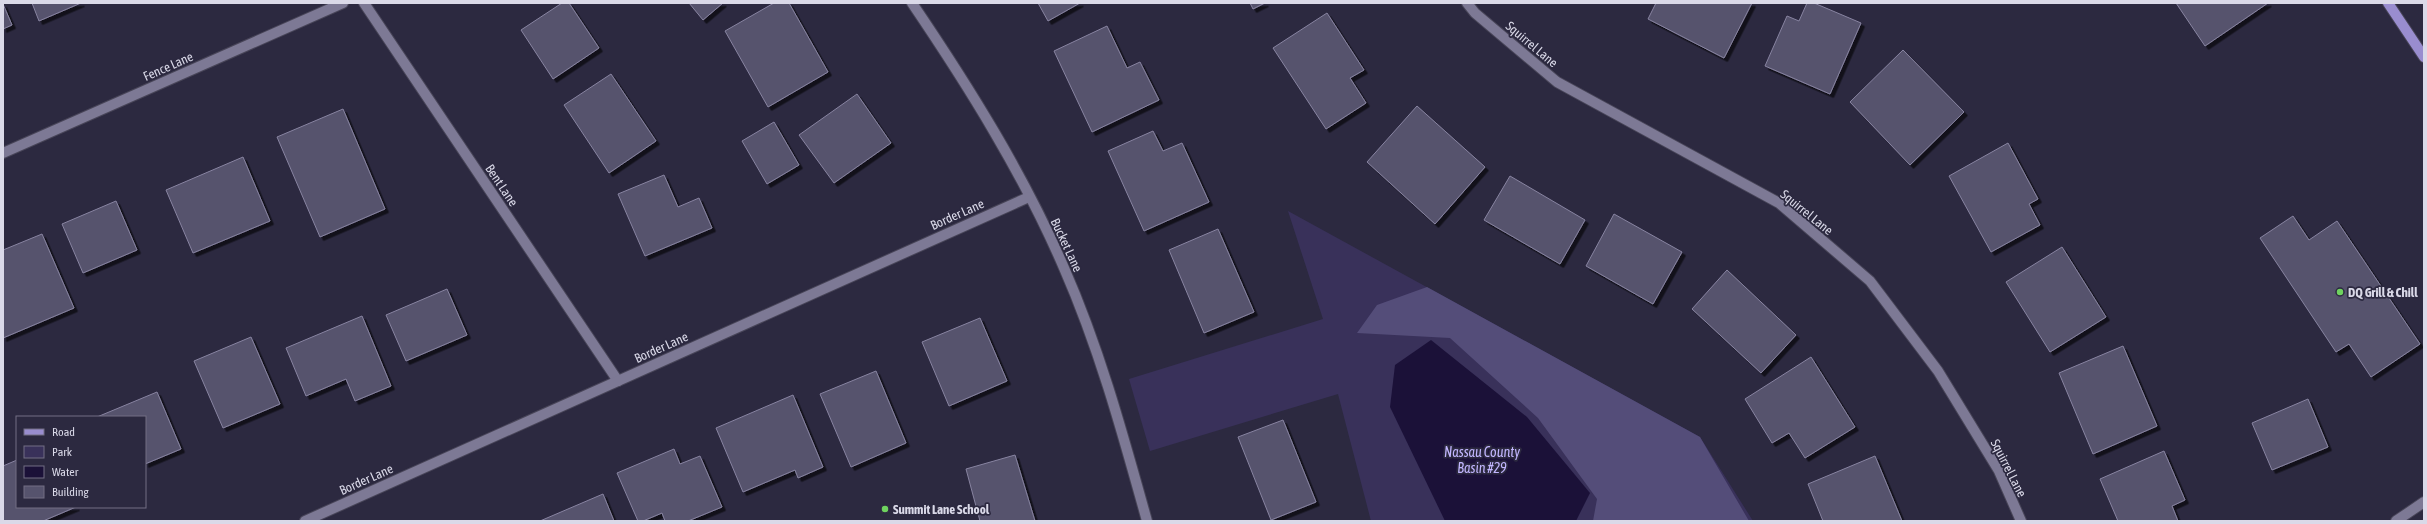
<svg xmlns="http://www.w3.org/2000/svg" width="2427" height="524" viewBox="0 0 2427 524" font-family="'Asap Condensed',sans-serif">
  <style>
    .green { fill: #39315a }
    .forest { fill: #544d79 }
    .water { fill: #1b1138 }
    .building { fill: #56536d; stroke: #8884a1; filter: url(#shadow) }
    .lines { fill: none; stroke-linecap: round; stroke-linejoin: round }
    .minor-casing { stroke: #484558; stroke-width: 12 }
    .primary-casing { stroke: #484558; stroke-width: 12 }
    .minor { stroke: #7d7995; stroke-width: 10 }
    .primary { stroke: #998dcf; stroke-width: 10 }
    .poi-dot { fill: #6fd35f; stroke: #2c2940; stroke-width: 1.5 }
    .labels { text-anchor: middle; stroke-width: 3.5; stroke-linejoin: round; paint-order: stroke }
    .street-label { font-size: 13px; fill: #dad9e8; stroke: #2c2940 }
    .poi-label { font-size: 13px; font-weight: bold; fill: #dad9e8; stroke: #2c2940; text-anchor: start }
    .water-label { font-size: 14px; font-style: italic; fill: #c2b6ff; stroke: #2c2940 }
  </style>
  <defs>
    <filter id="shadow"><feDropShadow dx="3.5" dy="3.5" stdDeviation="0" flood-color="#0009"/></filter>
  </defs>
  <rect width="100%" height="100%" fill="#2c2940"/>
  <!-- green -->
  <path class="green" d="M1288,211L1700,437L1753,521H1371L1338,394L1150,451L1129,379L1323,319Z"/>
  <!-- forest -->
  <path class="forest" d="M1427,287L1700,437L1749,521H1593L1597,499L1538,418L1450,338L1357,333L1377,305Z"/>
  <!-- water -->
  <path class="water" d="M1431,340L1527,417L1590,493L1576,521H1445L1390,407L1395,365Z"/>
  <!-- building -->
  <g class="building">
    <path d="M32,3H81L39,21Z"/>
    <path d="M562,3H569L599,48L553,79L521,30Z"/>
    <path d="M689,3H723L703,20Z"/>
    <path d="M774,3H789L828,72L768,107L725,31Z"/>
    <path d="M1038,3H1080L1048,21Z"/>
    <path d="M1250,3H1265L1253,9Z"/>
    <path d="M1656,3H1752L1724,58L1648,19Z"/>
    <path d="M1807,3H1814L1861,23L1830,94L1765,66L1787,16L1799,21Z"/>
    <path d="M2176,3H2268L2205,46Z"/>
    <path d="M3,4L12,25L3,29Z"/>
    <path d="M1327,13L1364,70L1350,78L1366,103L1326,129L1273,48Z"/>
    <path d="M1107,26L1127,68L1140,62L1159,100L1092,132L1054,51Z"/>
    <path d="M1903,50L1964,112L1910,165L1850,102Z"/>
    <path d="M611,74L656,141L609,173L564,105Z"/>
    <path d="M857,94L891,143L834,183L799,135Z"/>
    <path d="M1417,106L1485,167L1435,224L1367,162Z"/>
    <path d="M343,109L385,209L320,237L277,137Z"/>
    <path d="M774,122L799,165L767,184L742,141Z"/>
    <path d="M1153,131L1163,151L1182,143L1209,202L1144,231L1108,151Z"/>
    <path d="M2008,143L2038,199L2029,204L2040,225L1991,252L1949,176Z"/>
    <path d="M243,157L270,221L193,253L166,190Z"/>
    <path d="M664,175L678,207L699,198L712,228L645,256L618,194Z"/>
    <path d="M1510,176L1585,220L1560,264L1484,220Z"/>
    <path d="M116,201L137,250L83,273L62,224Z"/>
    <path d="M1614,214L1682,252L1653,304L1586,266Z"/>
    <path d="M2293,216L2309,240L2337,221L2420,344L2371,377L2349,344L2336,352L2260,238Z"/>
    <path d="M1218,229L1254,312L1204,333L1169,250Z"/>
    <path d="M42,234L74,308L3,338V250Z"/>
    <path d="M2062,247L2106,317L2050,352L2006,282Z"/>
    <path d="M1727,270L1796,335L1761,373L1692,309Z"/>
    <path d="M447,289L467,335L406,361L386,315Z"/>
    <path d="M362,316L391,386L355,401L346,379L306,396L286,348Z"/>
    <path d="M980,318L1007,381L949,406L922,342Z"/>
    <path d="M251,337L280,404L223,428L194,361Z"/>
    <path d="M2123,346L2157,426L2093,454L2059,373Z"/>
    <path d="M1811,357L1855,427L1805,458L1789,433L1772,443L1745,399Z"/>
    <path d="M876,371L906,443L851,467L820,394Z"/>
    <path d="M157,392L181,449L145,464V417H97Z"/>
    <path d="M793,395L823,467L798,478L795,470L743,492L716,428Z"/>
    <path d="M2308,399L2328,447L2272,470L2252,423Z"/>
    <path d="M1283,420L1316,502L1271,520L1238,437Z"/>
    <path d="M674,449L680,464L700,456L722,507L688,521H665L662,513L643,521H638L617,473Z"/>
    <path d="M2164,451L2185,500L2172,506L2178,521H2118L2100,479Z"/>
    <path d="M1015,455L1035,521H980L966,469Z"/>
    <path d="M1875,456L1902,521H1823L1808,484Z"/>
    <path d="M17,460V507H76L43,521H3V466Z"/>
    <path d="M603,494L614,521H540Z"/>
  </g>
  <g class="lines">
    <defs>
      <g id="minor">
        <path d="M364,3L618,381"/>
        <path d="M912,3C969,87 1024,175 1064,268C1100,350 1123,435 1147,521"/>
        <path d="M1467,3L1475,13L1557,82L1779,203L1870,281L1938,371L1999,471L2021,521"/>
        <path d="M3,153L343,3"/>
        <path d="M305,521L1029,197"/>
        <path d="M2396,521L2424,502"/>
      </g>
      <path id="primary" d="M2388,3L2424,57"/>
    </defs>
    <!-- minor casing -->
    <use href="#minor" class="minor-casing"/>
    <!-- primary casing -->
    <use href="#primary" class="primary-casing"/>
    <!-- minor -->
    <use href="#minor" class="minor"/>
    <!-- primary -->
    <use href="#primary" class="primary"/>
  </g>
  <!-- markers -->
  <g class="poi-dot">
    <circle cx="2340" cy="292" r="4"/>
    <circle cx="885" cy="509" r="4"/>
  </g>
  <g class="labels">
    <!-- street labels -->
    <g class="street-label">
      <text transform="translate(1532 44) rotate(40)" y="5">Squirrel Lane</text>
      <text transform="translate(168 66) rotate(-24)" y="5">Fence Lane</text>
      <text transform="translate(502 185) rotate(56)" y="5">Bent Lane</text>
      <text transform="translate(1807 212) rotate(39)" y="5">Squirrel Lane</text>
      <text transform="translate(957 214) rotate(-24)" y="5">Border Lane</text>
      <text transform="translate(1067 245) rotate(65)" y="5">Bucket Lane</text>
      <text transform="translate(661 347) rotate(-24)" y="5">Border Lane</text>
      <text transform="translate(2009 468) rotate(63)" y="5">Squirrel Lane</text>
      <text transform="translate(366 479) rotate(-24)" y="5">Border Lane</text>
    </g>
    <!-- poi labels -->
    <g class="poi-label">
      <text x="2348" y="297">DQ Grill &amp; Chill</text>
      <text x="893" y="514">Summit Lane School</text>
    </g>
    <!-- water labels -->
    <g class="water-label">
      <text x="1482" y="457">Nassau County<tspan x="1482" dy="16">Basin #29</tspan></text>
    </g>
  </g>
  <!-- border -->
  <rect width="2427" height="524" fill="none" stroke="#dad9e8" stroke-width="8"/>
  <!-- legend -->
  <rect x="16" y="416" width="130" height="92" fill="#2c2940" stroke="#726f83"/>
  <rect x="24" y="429" width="20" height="6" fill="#998dcf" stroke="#726f83"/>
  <text x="52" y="436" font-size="12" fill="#dad9e8">Road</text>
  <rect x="24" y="446" width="20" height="12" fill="#39315a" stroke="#726f83"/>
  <text x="52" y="456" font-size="12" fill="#dad9e8">Park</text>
  <rect x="24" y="466" width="20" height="12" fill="#1b1138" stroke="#726f83"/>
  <text x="52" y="476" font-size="12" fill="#dad9e8">Water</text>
  <rect x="24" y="486" width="20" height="12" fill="#56536d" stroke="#726f83"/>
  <text x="52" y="496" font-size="12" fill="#dad9e8">Building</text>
</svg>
